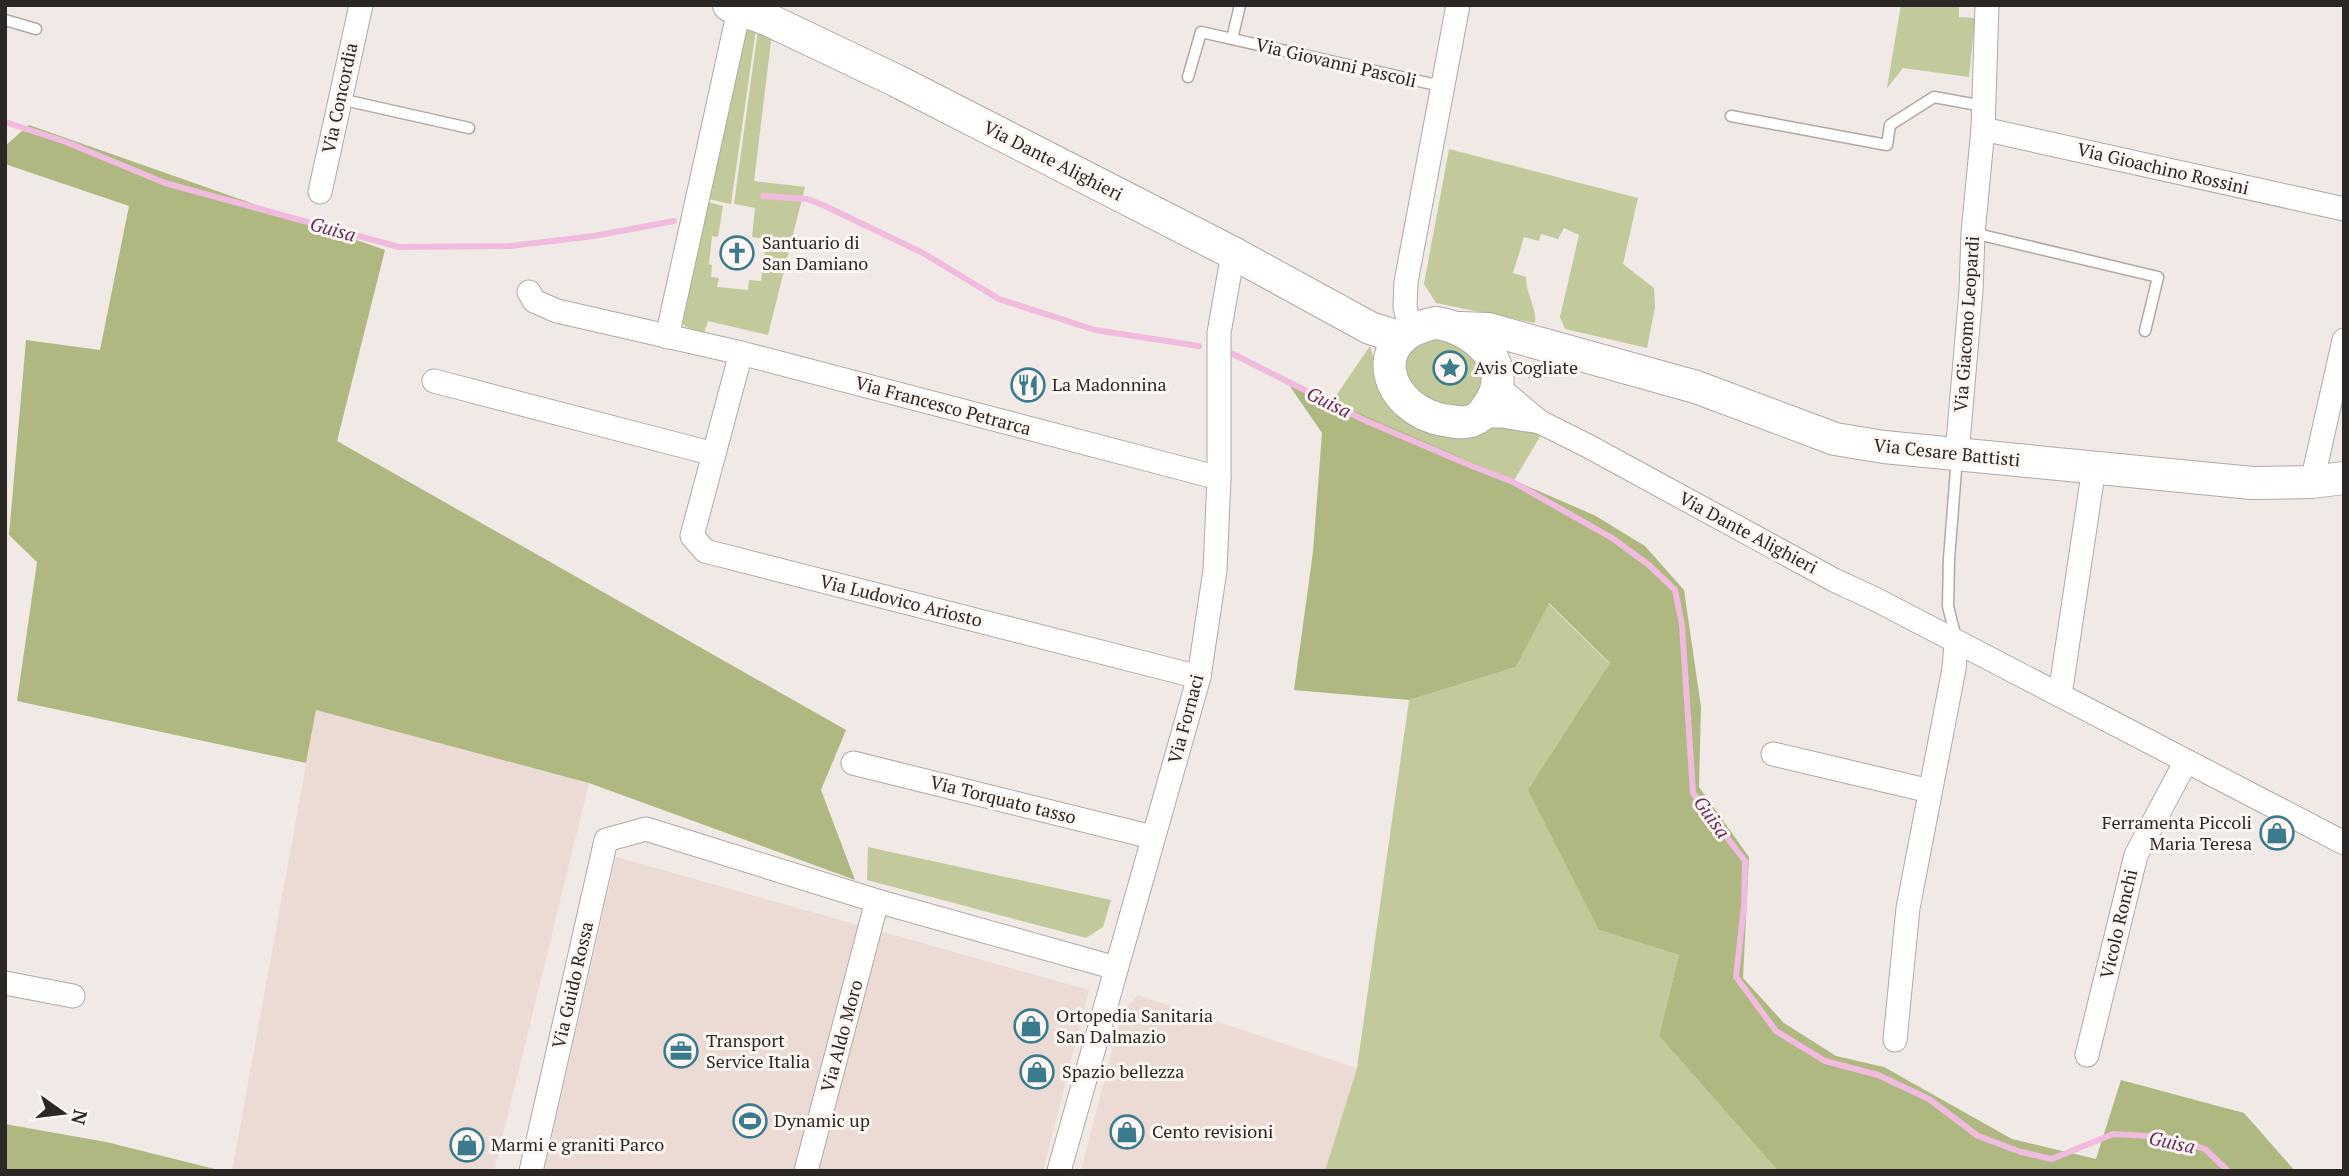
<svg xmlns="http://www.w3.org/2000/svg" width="2349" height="1176" viewBox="0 0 2349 1176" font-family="'PT Serif',serif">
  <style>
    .built { fill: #ebdbd4 }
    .green { fill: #c2ca9b }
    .forest { fill: #afb880 }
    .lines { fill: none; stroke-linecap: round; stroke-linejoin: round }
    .stream { stroke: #f0bbde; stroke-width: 6 }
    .lane-casing { stroke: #b0a8a5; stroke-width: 13 }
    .street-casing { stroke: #b0a8a5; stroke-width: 25 }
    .secondary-casing { stroke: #b0a8a5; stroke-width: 34 }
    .lane { stroke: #fff; stroke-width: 10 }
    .street { stroke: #fff; stroke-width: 23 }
    .secondary { stroke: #fff; stroke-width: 32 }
    .labels { text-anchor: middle; stroke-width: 6; stroke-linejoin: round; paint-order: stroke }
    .street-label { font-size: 18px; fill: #2a2725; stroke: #fef6f2 }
    .poi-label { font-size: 18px; fill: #2a2725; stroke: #fef6f2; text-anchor: start }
    .water-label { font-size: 19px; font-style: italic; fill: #6a2c59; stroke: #fef6f2 }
  </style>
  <rect width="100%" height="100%" fill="#f0e9e5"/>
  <!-- built -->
  <g class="built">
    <path d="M316,710L589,783L494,1171H232Z"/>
    <path d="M616,857L1089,990L1043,1171H544Z"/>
    <path d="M1138,995L1357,1068L1325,1171H1081L1122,1012Z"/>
  </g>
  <!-- green -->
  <g class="green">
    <path d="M1901,5H1959V17L1975,18L1969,77L1903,68L1887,88Z"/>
    <path d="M743,26L756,29L731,204L704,198Z"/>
    <path d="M758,29L772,33L754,181L805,187L768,335L708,321L704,333L686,327L680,321L704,201L723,206L718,237L712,236L709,264L712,265L711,277L719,278L717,287L748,290L749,280L761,281L766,239L752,237L755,208L734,204Z"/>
    <path d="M1449,149L1638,198L1623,264L1654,288L1655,307L1647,348L1565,329L1560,317L1579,235L1564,228L1558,239L1541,234L1539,241L1524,237L1513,273L1526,277C1526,294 1537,309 1535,323L1436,303L1424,284Z"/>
    <path d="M1442,336L1481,359L1489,381L1467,411L1406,393L1404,349Z"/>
    <path d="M1370,346L1385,399L1494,424L1516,426L1541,435L1513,482L1331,403Z"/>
    <path d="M1547,360L1560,361L1553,377L1528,378C1531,366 1536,364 1547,360Z"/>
    <path d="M1548,603L1610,664L1599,930L1679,955L1659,1036L1778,1171H1325L1357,1068L1409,700L1516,667Z"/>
    <path d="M868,847L1111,900L1103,927L1086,938L867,880Z"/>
  </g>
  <!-- forest -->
  <g class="forest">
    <path d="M29,125L385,250L337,441L846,730L821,790L855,880L589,783L316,710L306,763L17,701L37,562L9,535L26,340L100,350L129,206L5,164V146Z"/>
    <path d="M1287,382L1594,515L1645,546L1684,590L1701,707L1699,787L1749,857L1743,978L1784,1023L1836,1056L1884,1067L2012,1139L2096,1159L2121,1080L2244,1113L2295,1171H1778L1659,1036L1679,955L1599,930L1528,790L1610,663L1549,603L1516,667L1409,700L1294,690L1313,552L1322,433Z"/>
    <path d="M5,1124L106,1142L223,1171H5Z"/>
  </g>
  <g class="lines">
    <!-- stream -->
    <g class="stream">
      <path d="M5,122L66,142L165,183L399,247L510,246L594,236L674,221"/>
      <path d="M763,196L807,199L823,205L923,253L999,299L1095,330L1199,346"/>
      <path d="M1233,354L1364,420L1472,466L1513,482L1612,538L1649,565L1675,590L1682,625L1693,793L1745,861L1744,906L1736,977L1776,1031L1825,1061L1878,1075L1929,1099L1978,1136L2021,1152L2052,1159L2113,1134L2166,1137L2205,1149L2228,1171"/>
    </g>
    <defs>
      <g id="lane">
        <path d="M5,20L36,29"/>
        <path d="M1232,39L1240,5"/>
        <path d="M1188,77L1201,32L1441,86"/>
        <path d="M340,99L469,128"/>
        <path d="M1731,116L1887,145L1890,125L1934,97L1983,106"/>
        <path d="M1973,233L2158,277L2145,331"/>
        <path d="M1956,639L1948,606L1949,559L1957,457"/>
      </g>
      <g id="street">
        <path d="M1983,129L2344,209"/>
        <path d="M320,192L361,5"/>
        <path d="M529,292L534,301L557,311L741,353L1219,478"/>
        <path d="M1411,331L1405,307L1406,282L1458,5"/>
        <path d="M667,337L739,10"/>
        <path d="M741,353L692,536L705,551L1199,677"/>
        <path d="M434,381L714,454"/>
        <path d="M1498,387L1540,422L1588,446L1834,580L1875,599L2344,843"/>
        <path d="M1481,416H1502L1540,422"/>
        <path d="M1957,454L1971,291L1973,233L1983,129L1987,5"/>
        <path d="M2312,482L2344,340"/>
        <path d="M2060,695L2094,467"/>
        <path d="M1773,754L1930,791"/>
        <path d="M853,763L1152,837"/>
        <path d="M5,983L73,996"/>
        <path d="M1895,1040L1908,908L1954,669L1956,642"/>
        <path d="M2087,1055L2136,855L2186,761"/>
        <path d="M531,1171L606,840L646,829L877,901L1116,968"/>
        <path d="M806,1171L877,901"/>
        <path d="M1059,1171L1199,677L1215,570L1219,478V333L1233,253"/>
      </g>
      <g id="secondary">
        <path d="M729,5L769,20L897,81L1233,253L1370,328L1402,338"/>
        <path d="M1436,323C1474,328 1515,364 1490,403C1487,407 1484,413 1480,416C1472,423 1460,423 1450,421C1385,414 1361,336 1436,323Z"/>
        <path d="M1460,328L1488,329L1696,387L1835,439L1884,447L2252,483L2312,482L2344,478"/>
      </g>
    </defs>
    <!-- lane casing -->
    <use href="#lane" class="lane-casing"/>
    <!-- street casing -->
    <use href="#street" class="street-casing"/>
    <!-- secondary casing -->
    <use href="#secondary" class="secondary-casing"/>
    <!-- lane -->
    <use href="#lane" class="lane"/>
    <!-- street -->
    <use href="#street" class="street"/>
    <!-- secondary -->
    <use href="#secondary" class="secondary"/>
  </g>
  <!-- icons -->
  <defs>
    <symbol id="church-ring" viewBox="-11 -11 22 22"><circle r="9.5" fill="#fef6f2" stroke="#3a7c8e" stroke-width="1.5"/><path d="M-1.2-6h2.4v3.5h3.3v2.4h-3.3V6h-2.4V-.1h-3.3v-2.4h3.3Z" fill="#3a7c8e"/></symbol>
    <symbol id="sight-ring" viewBox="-11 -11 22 22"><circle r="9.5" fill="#fef6f2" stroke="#3a7c8e" stroke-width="1.5"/><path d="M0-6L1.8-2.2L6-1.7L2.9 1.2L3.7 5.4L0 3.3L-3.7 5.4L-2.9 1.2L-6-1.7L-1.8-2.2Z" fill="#3a7c8e"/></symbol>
    <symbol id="restaurant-ring" viewBox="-11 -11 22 22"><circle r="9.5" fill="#fef6f2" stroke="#3a7c8e" stroke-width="1.5"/><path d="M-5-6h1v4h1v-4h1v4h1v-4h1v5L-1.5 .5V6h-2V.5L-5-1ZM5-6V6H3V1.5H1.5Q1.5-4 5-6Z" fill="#3a7c8e"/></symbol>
    <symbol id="shop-ring" viewBox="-11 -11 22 22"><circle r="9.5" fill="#fef6f2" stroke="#3a7c8e" stroke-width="1.5"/><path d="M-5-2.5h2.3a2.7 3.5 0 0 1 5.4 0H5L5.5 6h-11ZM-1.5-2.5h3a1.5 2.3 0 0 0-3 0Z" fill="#3a7c8e"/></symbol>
    <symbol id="office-ring" viewBox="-11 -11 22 22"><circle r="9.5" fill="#fef6f2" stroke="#3a7c8e" stroke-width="1.5"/><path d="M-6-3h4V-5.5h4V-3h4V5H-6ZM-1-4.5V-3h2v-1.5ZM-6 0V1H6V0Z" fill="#3a7c8e"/></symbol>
    <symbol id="stadium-ring" viewBox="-11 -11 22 22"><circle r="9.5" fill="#fef6f2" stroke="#3a7c8e" stroke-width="1.5"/><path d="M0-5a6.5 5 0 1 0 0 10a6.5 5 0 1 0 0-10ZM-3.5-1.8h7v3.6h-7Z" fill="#3a7c8e"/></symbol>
  </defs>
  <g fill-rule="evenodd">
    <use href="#church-ring" x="718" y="234" width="38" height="38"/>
    <use href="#sight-ring" x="1431" y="349" width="38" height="38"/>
    <use href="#restaurant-ring" x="1009" y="366" width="38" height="38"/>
    <use href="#shop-ring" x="2258" y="814" width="38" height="38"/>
    <use href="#shop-ring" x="1012" y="1007" width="38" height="38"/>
    <use href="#office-ring" x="662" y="1032" width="38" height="38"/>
    <use href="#shop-ring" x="1018" y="1053" width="38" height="38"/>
    <use href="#stadium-ring" x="731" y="1102" width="38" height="38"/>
    <use href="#shop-ring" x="1108" y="1113" width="38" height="38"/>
    <use href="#shop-ring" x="448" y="1126" width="38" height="38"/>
  </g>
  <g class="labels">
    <!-- street labels -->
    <g class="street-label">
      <text transform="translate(1336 63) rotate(13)" y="6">Via Giovanni Pascoli</text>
      <text transform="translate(340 98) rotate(-78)" y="6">Via Concordia</text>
      <text transform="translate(1053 161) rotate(27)" y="6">Via Dante Alighieri</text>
      <text transform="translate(2163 169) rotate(13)" y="6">Via Gioachino Rossini</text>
      <text transform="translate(1967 324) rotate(-86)" y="6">Via Giacomo Leopardi</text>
      <text transform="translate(943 406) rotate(15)" y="6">Via Francesco Petrarca</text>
      <text transform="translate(1947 453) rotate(6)" y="6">Via Cesare Battisti</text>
      <text transform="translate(1748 533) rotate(28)" y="6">Via Dante Alighieri</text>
      <text transform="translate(901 601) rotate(14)" y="6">Via Ludovico Ariosto</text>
      <text transform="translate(1186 719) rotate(-75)" y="6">Via Fornaci</text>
      <text transform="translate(1003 800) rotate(14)" y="6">Via Torquato tasso</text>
      <text transform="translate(2119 924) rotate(-77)" y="6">Vicolo Ronchi</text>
      <text transform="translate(573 985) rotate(-77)" y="6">Via Guido Rossa</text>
      <text transform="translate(842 1036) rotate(-75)" y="6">Via Aldo Moro</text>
    </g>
    <!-- poi labels -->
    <g class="poi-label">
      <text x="762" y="249">Santuario di<tspan x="762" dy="21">San Damiano</tspan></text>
      <text x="1474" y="374">Avis Cogliate</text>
      <text x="1052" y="391">La Madonnina</text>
      <text x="2252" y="829" text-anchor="end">Ferramenta Piccoli<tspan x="2252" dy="21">Maria Teresa</tspan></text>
      <text x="1056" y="1022">Ortopedia Sanitaria<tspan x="1056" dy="21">San Dalmazio</tspan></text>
      <text x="706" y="1047">Transport<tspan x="706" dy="21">Service Italia</tspan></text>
      <text x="1062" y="1078">Spazio bellezza</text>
      <text x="774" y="1127">Dynamic up</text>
      <text x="1152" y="1138">Cento revisioni</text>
      <text x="491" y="1151">Marmi e graniti Parco</text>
    </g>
    <!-- water labels -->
    <g class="water-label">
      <text transform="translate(333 229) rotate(15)" y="7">Guisa</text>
      <text transform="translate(1329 402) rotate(26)" y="7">Guisa</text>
      <text transform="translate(1712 817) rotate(54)" y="7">Guisa</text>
      <text transform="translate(2172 1142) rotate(12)" y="7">Guisa</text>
    </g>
  </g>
  <!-- border -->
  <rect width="2349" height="1176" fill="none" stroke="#2a2725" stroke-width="14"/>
  <!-- north arrow -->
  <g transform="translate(63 1113) rotate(104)" stroke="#fef6f2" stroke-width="5" paint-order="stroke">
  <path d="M0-5L12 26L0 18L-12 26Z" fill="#2a2725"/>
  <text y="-10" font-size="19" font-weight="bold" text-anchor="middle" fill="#2a2725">N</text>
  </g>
</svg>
